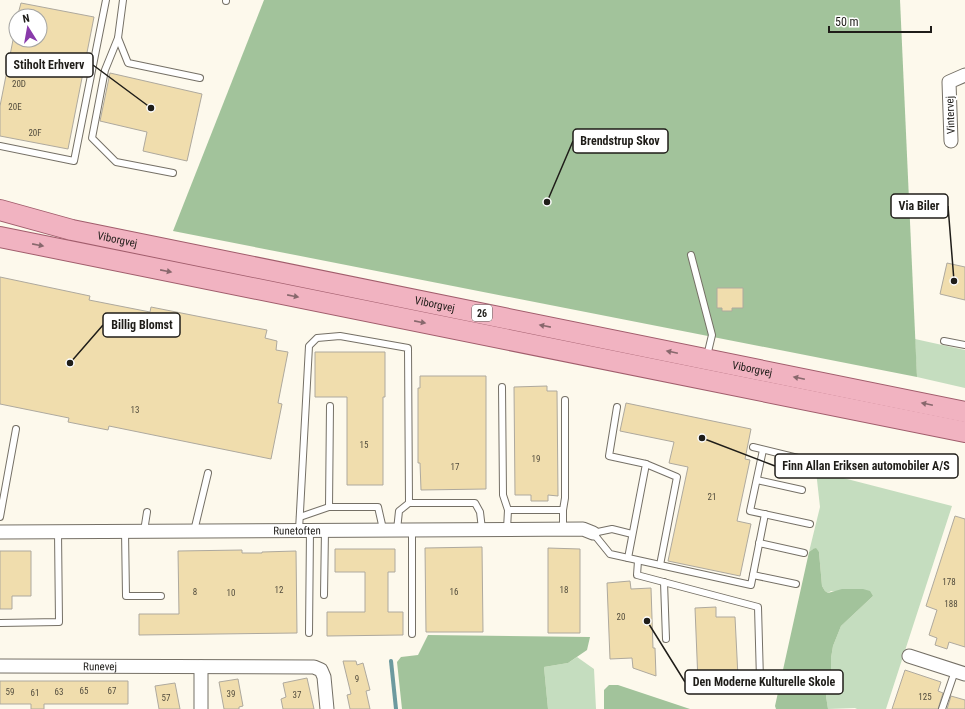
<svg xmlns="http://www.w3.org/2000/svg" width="965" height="709" viewBox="0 0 965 709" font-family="'Roboto Condensed',sans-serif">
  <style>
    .green { fill: #c5ddbf }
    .forest { fill: #a2c39b }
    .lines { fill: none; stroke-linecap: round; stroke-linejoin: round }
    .stream { stroke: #6d9a9f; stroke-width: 4 }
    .building { fill: #f0ddad; stroke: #aea99e }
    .lane-casing { stroke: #757066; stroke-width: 8 }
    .street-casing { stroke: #757066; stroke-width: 15 }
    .primary-casing { stroke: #a15d6c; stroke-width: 22 }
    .lane { stroke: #fff; stroke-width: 6 }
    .street { stroke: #fff; stroke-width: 13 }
    .primary { stroke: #f1b3c1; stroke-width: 20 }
    .oneway { fill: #88686d }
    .labels { text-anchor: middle; stroke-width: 4; stroke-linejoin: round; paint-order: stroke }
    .number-label { font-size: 9px; fill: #534d3e }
    .shield { fill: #fff; stroke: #62615e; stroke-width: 1 }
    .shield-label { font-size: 10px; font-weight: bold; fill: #1f1d19 }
    .street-label { font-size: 11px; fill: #1f1d19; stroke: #fff }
    .leader { fill: none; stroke: #1f1d19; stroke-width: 1.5 }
    .callout-dot { fill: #1f1d19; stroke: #fff; stroke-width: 1.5 }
    .callout { fill: #fff; stroke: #1f1d19; stroke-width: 1.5 }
    .callout-label { font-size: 12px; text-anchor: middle; font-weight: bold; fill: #1f1d19 }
  </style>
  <rect width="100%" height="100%" fill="#fdf9ec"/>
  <!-- green -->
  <g class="green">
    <path d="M915,339L965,350V388L917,377Z"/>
    <path d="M816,471L952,506L886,709H857L855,708L828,709L826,696L831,675V658L833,646L841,626L873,596L831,591L828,593L825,591L822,586L819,552L813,549L809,552L820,507Z"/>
    <path d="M577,657L594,669L596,709H548L544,667L568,663Z"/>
  </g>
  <!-- forest -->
  <g class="forest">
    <path d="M264,0H900L917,377L173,231Z"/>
    <path d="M816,548L819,552L822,586L825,591L828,593L842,589H863L870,591L873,596L841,626L833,646L831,658V675L826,696L828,709H776L775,706L809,552L813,549Z"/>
    <path d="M428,635L590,637L587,650L568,663L544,667L548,709H402L397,662L401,657L418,655Z"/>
    <path d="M609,685H618L690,709H604V690Z"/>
  </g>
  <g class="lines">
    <!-- stream -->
    <path class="stream" d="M391,661L396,709"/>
  </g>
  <!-- building -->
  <g class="building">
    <path d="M21,3L94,17L68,149L0,136V106L13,40H40V16H23L18,14Z"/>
    <path d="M110,73L202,94L187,161L143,151L147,132L100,121Z"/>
    <path d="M947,263L965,267V300L940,294Z"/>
    <path d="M0,277L90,296L89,300L150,312L151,307L267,330L265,338L277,341L276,350L288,352L278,403L282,404L271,459L109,426L108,430L68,422L69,418L0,404Z"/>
    <path d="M717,288H743V308H732V311H722V308H717Z"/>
    <path d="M315,352H385V397H383V485H347V397H315Z"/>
    <path d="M420,376H486V489L421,490L420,463H418V388H420Z"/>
    <path d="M547,386V391H557L558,496L548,495V501H531V495H515L514,387Z"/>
    <path d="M626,403L751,429L745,459L750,460L737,521L751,524L740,576L668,561L688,467L669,463L674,442L620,431Z"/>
    <path d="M955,516L965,519V647L949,642L947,649L935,645L937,638L929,635L937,610L926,606Z"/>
    <path d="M482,547L483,632H426L425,548Z"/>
    <path d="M548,548L580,549V633H548Z"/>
    <path d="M335,549H395V572H388V612H403V635L327,636V612H365V572H335Z"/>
    <path d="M242,550V553H262V552L296,551L297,633L139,635V614H179L178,551Z"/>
    <path d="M0,551H31V596H12V609H0Z"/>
    <path d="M630,581L631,589L651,588L653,648H655L656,676L633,668L632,658L610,659L607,583Z"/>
    <path d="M716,607V617H735L738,677H736V686L718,687V682H698L695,608Z"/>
    <path d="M343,661H356L357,665L363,663L370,690L366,691L370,709H350L347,695L351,694Z"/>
    <path d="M905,670L941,682L938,691L943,693L938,709H892Z"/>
    <path d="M307,678L314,709H283L281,699L286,697L283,683Z"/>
    <path d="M238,679L243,706L239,707V709H224L219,682Z"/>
    <path d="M0,681H128V704H44V709H31V704H0Z"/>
    <path d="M175,683L180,709H159L155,686Z"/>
    <path d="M951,696L965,700V709H947Z"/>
  </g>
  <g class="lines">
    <defs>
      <g id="lane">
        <path d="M123,0L118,38L128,63L200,78"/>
        <path d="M226,1V0"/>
        <path d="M118,38L105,70L92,138L116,162L173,173"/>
        <path d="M0,146L74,161L106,0"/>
        <path d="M691,255L712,335L707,356"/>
        <path d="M944,341L965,345"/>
        <path d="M502,387L503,495L508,510L507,529"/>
        <path d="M617,407L609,456L646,464L628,558"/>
        <path d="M753,447L798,458"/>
        <path d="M763,450L750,511L810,524"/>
        <path d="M646,464L677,477L660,565"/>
        <path d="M757,480L802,490"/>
        <path d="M329,507L330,406"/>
        <path d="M508,510H563"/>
        <path d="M0,517L16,429"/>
        <path d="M300,517L329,507H378L383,529"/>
        <path d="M412,529V634"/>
        <path d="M563,529V510L565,498V400"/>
        <path d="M299,530L309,346L317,338L340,336L408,348L409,503"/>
        <path d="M397,530L399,511L409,503H475L480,512L482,529"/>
        <path d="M125,531L126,596H161"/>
        <path d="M144,531L147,512"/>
        <path d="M194,531L208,473"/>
        <path d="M632,534L612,529L593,533L610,554L751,585L765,514"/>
        <path d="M759,543L804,553"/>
        <path d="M638,561L637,575L758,607L760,680"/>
        <path d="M753,575L796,584"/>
        <path d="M664,582L666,639"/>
        <path d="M324,595L325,530"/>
        <path d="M0,623L59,622L58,532"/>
        <path d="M309,633L310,530"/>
        <path d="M942,709L955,671"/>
      </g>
      <g id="street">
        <path d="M951,141L949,82L965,75"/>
        <path id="s1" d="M0,532L583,529L593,533"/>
        <path d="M909,656L965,674"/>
        <path id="s2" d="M0,666L314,667L321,670L324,677L327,709"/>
        <path d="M201,709V667"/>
      </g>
      <g id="primary">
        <path id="s3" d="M0,210L72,230L965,412"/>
        <path d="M0,237L965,432"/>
      </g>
    </defs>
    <!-- lane casing -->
    <use href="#lane" class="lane-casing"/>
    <!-- street casing -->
    <use href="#street" class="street-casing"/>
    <!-- primary casing -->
    <use href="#primary" class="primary-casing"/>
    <!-- lane -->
    <use href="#lane" class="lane"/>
    <!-- street -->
    <use href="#street" class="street"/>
    <!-- primary -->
    <use href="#primary" class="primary"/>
  </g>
  <!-- one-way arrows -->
  <defs><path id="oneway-solid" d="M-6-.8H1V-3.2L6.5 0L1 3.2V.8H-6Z"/></defs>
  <g class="oneway">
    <use href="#oneway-solid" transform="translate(38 245) rotate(11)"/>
    <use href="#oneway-solid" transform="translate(166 271) rotate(11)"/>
    <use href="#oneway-solid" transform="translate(293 296) rotate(11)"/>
    <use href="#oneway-solid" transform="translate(420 322) rotate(11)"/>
    <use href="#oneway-solid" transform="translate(545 326) rotate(-169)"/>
    <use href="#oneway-solid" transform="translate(672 352) rotate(-168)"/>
    <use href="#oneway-solid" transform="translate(799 378) rotate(-168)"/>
    <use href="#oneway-solid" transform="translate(927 404) rotate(-168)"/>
  </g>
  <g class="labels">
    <!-- number labels -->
    <g class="number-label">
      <text x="19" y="87">20D</text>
      <text x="15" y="110">20E</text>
      <text x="35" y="136">20F</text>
      <text x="135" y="413">13</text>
      <text x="364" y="448">15</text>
      <text x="536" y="462">19</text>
      <text x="455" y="470">17</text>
      <text x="712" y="500">21</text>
      <text x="949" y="585">178</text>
      <text x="279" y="593">12</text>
      <text x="564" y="593">18</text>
      <text x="195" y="595">8</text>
      <text x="454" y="595">16</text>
      <text x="231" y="596">10</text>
      <text x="951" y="607">188</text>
      <text x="621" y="620">20</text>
      <text x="357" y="682">9</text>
      <text x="84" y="694">65</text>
      <text x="112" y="694">67</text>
      <text x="10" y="695">59</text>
      <text x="59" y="695">63</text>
      <text x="35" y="696">61</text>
      <text x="231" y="697">39</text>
      <text x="297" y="698">37</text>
      <text x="925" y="700">125</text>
      <text x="166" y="701">57</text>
    </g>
    <!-- shield labels -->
    <rect class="shield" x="472" y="305" width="20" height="16" rx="3"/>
    <g class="shield-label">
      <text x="482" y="317">26</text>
    </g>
    <!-- street labels -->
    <g class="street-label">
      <text transform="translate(950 115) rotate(-92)" y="4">Vintervej</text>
      <text dy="4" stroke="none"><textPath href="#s3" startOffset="121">Viborgvej</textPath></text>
      <text dy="4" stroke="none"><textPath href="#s3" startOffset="445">Viborgvej</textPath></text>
      <text dy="4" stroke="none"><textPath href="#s3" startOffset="769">Viborgvej</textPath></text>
      <text dy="4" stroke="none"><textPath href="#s1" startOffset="297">Runetoften</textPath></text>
      <text dy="4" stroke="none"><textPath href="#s2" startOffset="100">Runevej</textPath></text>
    </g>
  </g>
  <!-- callouts -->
  <path class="leader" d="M151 108L93 65M547 202L573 141M954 281L948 206M70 363L103 325M702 438L775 466M647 621L685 682"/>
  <g class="callout-dot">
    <circle cx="151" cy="108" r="4"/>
    <circle cx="547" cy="202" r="4"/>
    <circle cx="954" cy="281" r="4"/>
    <circle cx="70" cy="363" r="4"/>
    <circle cx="702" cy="438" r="4"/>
    <circle cx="647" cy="621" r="4"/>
  </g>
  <g class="callout">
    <rect x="6" y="53" width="87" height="24" rx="4"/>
    <rect x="573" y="129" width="95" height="24" rx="4"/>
    <rect x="891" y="194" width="57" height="24" rx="4"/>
    <rect x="103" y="313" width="77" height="24" rx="4"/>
    <rect x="775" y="454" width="183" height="24" rx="4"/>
    <rect x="685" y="670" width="158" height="24" rx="4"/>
  </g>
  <g class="callout-label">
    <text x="49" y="69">Stiholt Erhverv</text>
    <text x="620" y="145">Brendstrup Skov</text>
    <text x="919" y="210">Via Biler</text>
    <text x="142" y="329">Billig Blomst</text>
    <text x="866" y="470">Finn Allan Eriksen automobiler A/S</text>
    <text x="764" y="686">Den Moderne Kulturelle Skole</text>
  </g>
  <!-- north arrow -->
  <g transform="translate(28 28) rotate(349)"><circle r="19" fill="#ffffff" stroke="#a5a5a3"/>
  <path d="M0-3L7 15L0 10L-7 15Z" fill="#893aaa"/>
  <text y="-6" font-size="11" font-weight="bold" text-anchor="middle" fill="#1f1d19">N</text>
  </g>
  <!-- scale -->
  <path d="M829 26v6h102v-6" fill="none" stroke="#1f1d19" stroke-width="2"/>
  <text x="835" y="26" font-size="12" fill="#1f1d19" stroke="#ffffff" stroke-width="3" paint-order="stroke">50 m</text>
</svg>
